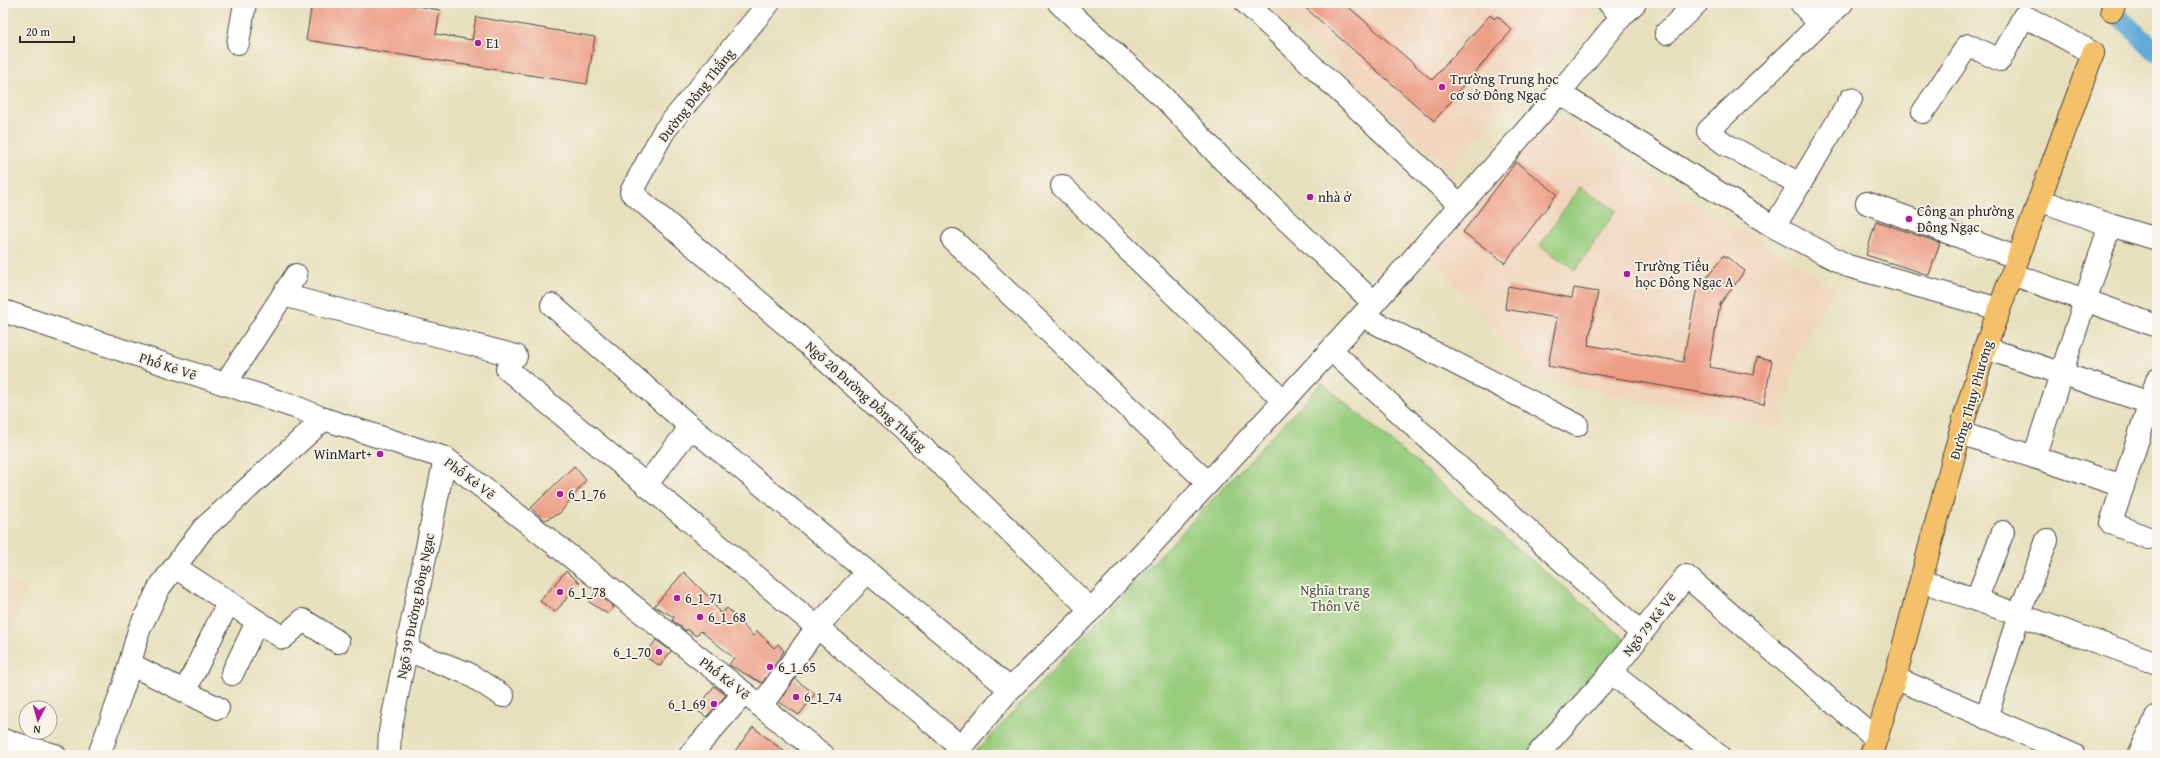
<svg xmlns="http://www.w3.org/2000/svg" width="2160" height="758" viewBox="0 0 2160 758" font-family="'Gentium Book Plus',serif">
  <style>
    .built { fill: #f1d5bd }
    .green { fill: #99cd7e; stroke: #627c54 }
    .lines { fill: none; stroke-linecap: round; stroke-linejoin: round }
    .canal { stroke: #60abd8; stroke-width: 19 }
    .building { fill: #ed9d85 }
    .minor-casing { stroke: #474641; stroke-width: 24 }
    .major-casing { stroke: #474641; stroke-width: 24 }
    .minor { stroke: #fff; stroke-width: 22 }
    .major { stroke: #f4c16b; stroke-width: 22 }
    .poi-dot { fill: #b5179e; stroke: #f7f3e8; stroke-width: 1.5 }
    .labels { text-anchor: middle; stroke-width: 3.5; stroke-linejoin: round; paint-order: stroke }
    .poi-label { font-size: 14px; fill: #2b2b2b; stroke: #f7f3e8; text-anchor: start }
    .street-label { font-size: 14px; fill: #2b2b2b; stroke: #f7f3e8 }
    .park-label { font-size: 14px; fill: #465440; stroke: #f7f3e8 }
  </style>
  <rect width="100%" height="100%" fill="#f7f3e8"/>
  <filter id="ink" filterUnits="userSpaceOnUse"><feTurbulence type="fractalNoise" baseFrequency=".025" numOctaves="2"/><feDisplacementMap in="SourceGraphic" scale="8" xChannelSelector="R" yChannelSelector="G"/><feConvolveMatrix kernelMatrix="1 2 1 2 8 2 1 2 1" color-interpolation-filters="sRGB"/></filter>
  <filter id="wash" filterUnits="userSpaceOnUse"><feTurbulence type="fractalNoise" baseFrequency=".012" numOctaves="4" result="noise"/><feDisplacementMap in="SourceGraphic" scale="16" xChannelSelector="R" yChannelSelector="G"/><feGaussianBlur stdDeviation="0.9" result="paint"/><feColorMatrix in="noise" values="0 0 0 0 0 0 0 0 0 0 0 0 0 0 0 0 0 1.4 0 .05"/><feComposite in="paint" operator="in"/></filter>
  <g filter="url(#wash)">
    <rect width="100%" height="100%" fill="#e7e0bd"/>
    <!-- built -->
    <g class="built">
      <path d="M1268,3H1597L1598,4L1450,169Z"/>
      <path d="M1553,115L1835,289L1796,356L1782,429L1540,379L1431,258Z"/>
      <path d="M3,577L27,586L3,648Z"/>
    </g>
    <!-- green -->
    <g class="green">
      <path d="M1579,187L1616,210L1576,270L1540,246Z"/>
      <path d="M1322,383L1628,642L1528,755H973Z"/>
    </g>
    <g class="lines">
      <!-- canal -->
      <path class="canal" d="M2112,10L2157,53"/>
    </g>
    <g id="blocks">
      <!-- building -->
      <g class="building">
        <path d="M312,3H399L440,10L436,34L472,40L476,17L595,37L587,84L306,40Z"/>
        <path d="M1300,3H1344L1432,80L1490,15L1494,19L1497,16L1512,30L1453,97L1454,98L1434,121Z"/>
        <path d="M1516,162L1557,194L1505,263L1463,232Z"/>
        <path d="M1876,221L1940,243L1929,275L1866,255Z"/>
        <path d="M1724,255L1745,271L1720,304L1709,367L1754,375L1757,357L1772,360L1764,404L1548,366L1557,318L1505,309L1508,286L1572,298L1574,288L1598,292L1588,345L1683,362L1696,292Z"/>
        <path d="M574,466L586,480L560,513L545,520L531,508Z"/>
        <path d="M566,571L580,583L555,612L540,601Z"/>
        <path d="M684,572L711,599L721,615L727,608L753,636L757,631L774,648L778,644L784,651L762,683L729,665L734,658L701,631L696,636L687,629L686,631L672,620L674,617L654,606Z"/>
        <path d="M596,592L614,607L608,614L589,602Z"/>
        <path d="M656,640L671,651L660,666L644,656Z"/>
        <path d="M795,679L815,694L799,715L779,702Z"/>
        <path d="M714,686L726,695L706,717L697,710Z"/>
        <path d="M753,727L789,755H732Z"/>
      </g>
    </g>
  </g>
  <g filter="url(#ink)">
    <use href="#blocks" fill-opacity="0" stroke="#474641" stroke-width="1"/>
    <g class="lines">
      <defs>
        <g id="minor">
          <path d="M769,3L664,131L631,192L792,330L941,464L1091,610"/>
          <path d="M1059,3L1164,98L1223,160L1374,303"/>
          <path d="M1246,3L1460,205"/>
          <path d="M1609,3L1622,16"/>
          <path d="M1801,3L1820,25"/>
          <path d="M1666,33L1697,3"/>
          <path d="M238,43L245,3"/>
          <path d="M1559,93L1774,227L1848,266L1999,309"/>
          <path d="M1923,112L1968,45L2000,60L2024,16L2093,53"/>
          <path d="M1800,184L1725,144L1708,131L1842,3"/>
          <path d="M1062,186L1284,401"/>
          <path d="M2039,200L2110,225L2157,239"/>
          <path d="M1867,203L2018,258"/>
          <path d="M1774,227L1851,99"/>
          <path d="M953,240L1208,483"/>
          <path d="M2012,274L2157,326"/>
          <path d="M283,295L516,356"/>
          <path d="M552,305L691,427L1010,689"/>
          <path d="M3,311L298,408L324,419L445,458L823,755"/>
          <path d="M1362,316L1577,425"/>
          <path d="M1985,348L2150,403"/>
          <path d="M1331,350L1641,633"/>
          <path d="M507,369L961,747"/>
          <path d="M225,384L296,275"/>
          <path d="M1960,433L2123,486"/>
          <path d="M2034,457L2110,225"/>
          <path d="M646,485L691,427"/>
          <path d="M2148,538L2111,523L2157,380"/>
          <path d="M175,567L283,638L303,620L338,642"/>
          <path d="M1922,581L2157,663"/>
          <path d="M1976,600L2003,532"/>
          <path d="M406,650L467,673L503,696"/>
          <path d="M130,664L218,708"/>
          <path d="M1611,673L1718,755"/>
          <path d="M232,674L257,622"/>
          <path d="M1895,678L2074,755"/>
          <path d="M185,691L228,603"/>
          <path d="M761,706L817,627L867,572"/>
          <path d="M1986,718L2019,615L2047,540"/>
          <path d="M3,740L55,755"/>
          <path d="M99,755L124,685L139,630L159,588L203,529L324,419"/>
          <path d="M389,755L390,731L445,458"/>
          <path d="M690,755L744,693"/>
          <path d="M954,755L1010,689L1091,610L1374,303L1559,93L1622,16L1635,3"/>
          <path d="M1537,755L1611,673L1686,576L1876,739"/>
          <path d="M2139,755L2157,716"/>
        </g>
        <g id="major">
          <path d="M2112,10L2116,3"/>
          <path d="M1871,755L1895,678L1960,433L1985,348L2093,53"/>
        </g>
      </defs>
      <!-- minor casing -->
      <use href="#minor" class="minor-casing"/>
      <!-- major casing -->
      <use href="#major" class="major-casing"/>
      <!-- minor -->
      <use href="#minor" class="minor"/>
      <!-- major -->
      <use href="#major" class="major"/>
    </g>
  </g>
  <!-- markers -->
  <g class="poi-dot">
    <circle cx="478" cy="43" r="4"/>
    <circle cx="1442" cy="87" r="4"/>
    <circle cx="1310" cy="197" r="4"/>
    <circle cx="1909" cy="219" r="4"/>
    <circle cx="1627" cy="274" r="4"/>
    <circle cx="380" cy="454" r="4"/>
    <circle cx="560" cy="494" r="4"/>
    <circle cx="560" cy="592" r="4"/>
    <circle cx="677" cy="598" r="4"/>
    <circle cx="700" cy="617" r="4"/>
    <circle cx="659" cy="652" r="4"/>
    <circle cx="770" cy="667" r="4"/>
    <circle cx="796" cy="697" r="4"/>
    <circle cx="714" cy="704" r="4"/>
  </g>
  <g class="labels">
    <!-- poi labels -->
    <g class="poi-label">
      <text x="486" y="48">E1</text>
      <text x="1450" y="84">Trường Trung học<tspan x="1450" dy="16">cơ sở Đông Ngạc</tspan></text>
      <text x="1318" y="202">nhà ở</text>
      <text x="1917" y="216">Công an phường<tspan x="1917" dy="16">Đông Ngạc</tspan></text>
      <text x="1635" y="271">Trường Tiểu<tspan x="1635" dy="16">học Đông Ngạc A</tspan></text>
      <text x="372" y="459" text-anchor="end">WinMart+</text>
      <text x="568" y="499">6_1_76</text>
      <text x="568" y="597">6_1_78</text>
      <text x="685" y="603">6_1_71</text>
      <text x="708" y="622">6_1_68</text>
      <text x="651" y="657" text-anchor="end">6_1_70</text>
      <text x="778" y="672">6_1_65</text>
      <text x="804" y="702">6_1_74</text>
      <text x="706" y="709" text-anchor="end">6_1_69</text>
    </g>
    <!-- street labels -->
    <g class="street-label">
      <text transform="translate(696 95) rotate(-52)" y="5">Đường Đông Thắng</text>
      <text transform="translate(168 366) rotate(18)" y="5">Phố Kẻ Vẽ</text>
      <text transform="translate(866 396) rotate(42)" y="5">Ngõ 20 Đường Đồng Thắng</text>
      <text transform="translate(1971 400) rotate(-74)" y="5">Đường Thụy Phương</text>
      <text transform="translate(470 478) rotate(37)" y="5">Phố Kẻ Vẽ</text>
      <text transform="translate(415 606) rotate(-79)" y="5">Ngõ 39 Đường Đông Ngạc</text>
      <text transform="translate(1649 624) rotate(-52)" y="5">Ngõ 79 Kẻ Vẽ</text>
      <text transform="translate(725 678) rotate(38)" y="5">Phố Kẻ Vẽ</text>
    </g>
    <!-- park labels -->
    <g class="park-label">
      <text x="1335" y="595">Nghĩa trang<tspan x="1335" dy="16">Thôn Vẽ</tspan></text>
    </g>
  </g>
  <!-- margin -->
  <rect width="2160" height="758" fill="none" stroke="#f7f3e8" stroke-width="16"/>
  <!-- north arrow -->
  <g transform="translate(38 720) rotate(186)"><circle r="19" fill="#f7f3e8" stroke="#a5a39c"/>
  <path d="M0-3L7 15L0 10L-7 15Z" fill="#b5179e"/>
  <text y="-6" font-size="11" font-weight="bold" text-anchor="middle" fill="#2b2b2b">N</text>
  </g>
  <!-- scale -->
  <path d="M20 36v6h54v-6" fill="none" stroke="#2b2b2b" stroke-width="2"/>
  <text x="26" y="36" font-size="12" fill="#2b2b2b" stroke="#f7f3e8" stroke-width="3" paint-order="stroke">20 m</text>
</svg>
